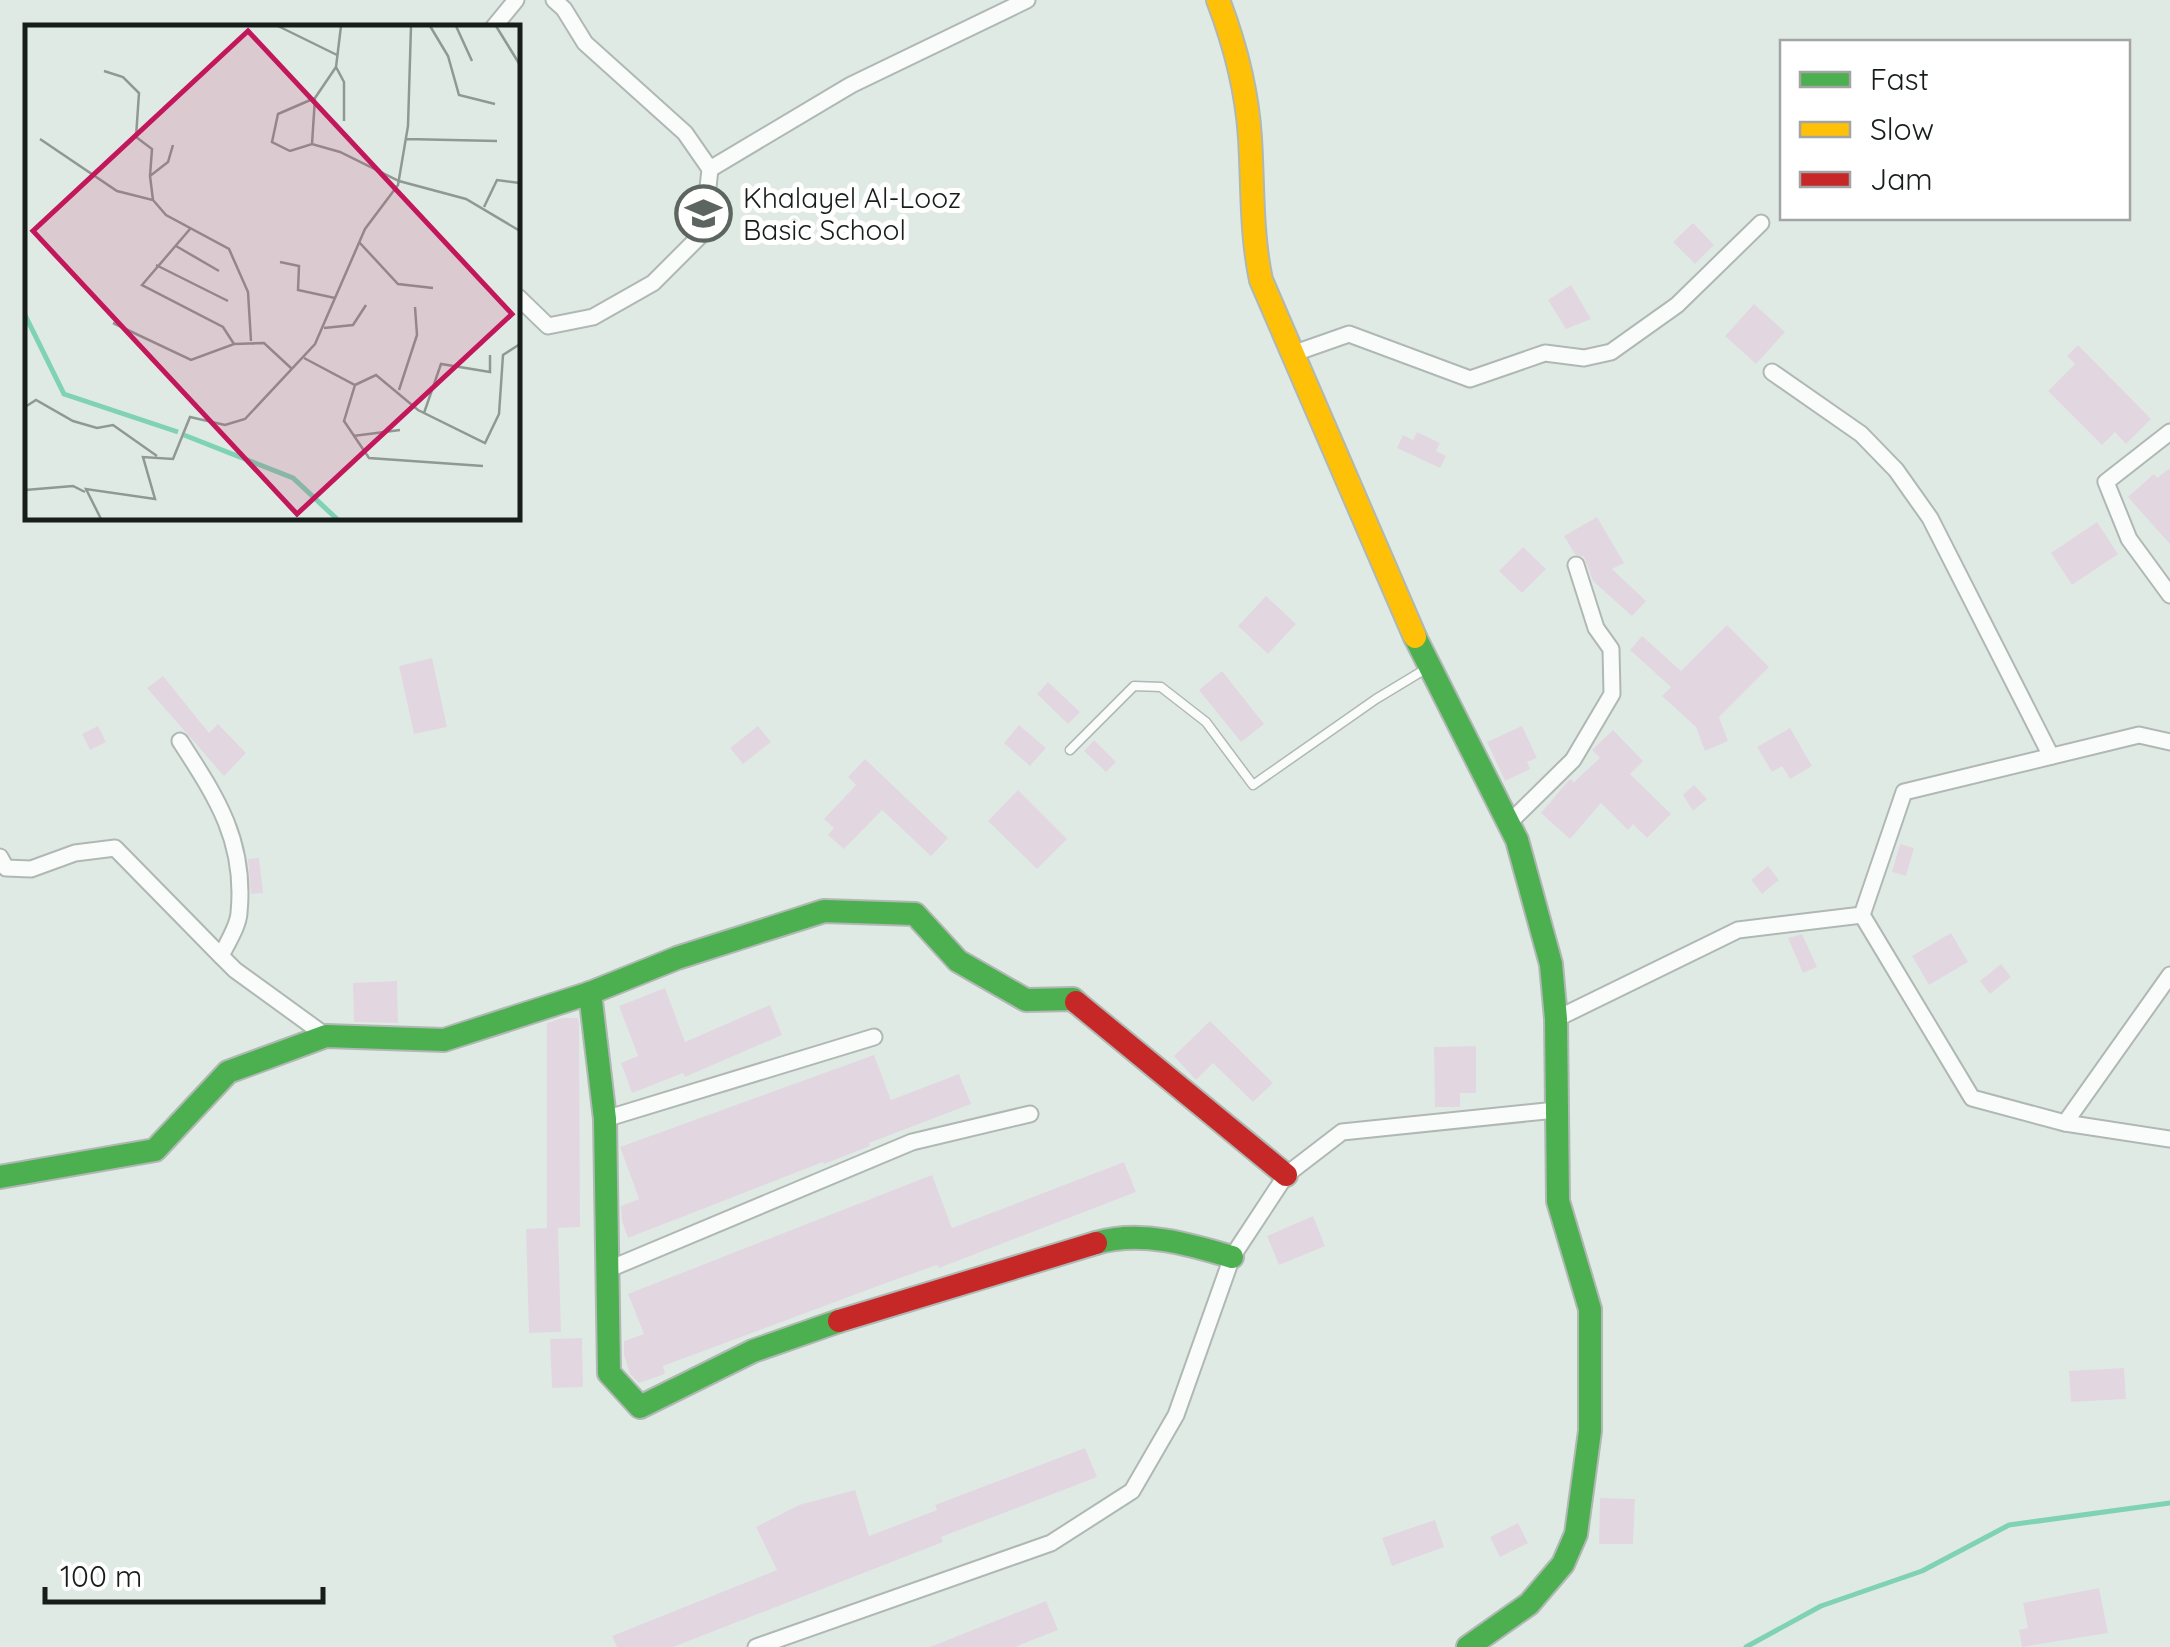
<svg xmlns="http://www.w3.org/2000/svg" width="2170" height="1647" viewBox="0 0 2170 1647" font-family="Quicksand,sans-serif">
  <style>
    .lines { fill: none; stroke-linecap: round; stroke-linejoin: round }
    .stream { stroke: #7fd2b3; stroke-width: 5 }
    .building { fill: #e2d7e1 }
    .lane-casing { stroke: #b0b8b4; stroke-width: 11 }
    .street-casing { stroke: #b0b8b4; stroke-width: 19 }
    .fast-casing { stroke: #b0b8b4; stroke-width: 26 }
    .slow-casing { stroke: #b0b8b4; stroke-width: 26 }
    .jam-casing { stroke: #b0b8b4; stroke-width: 26 }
    .lane { stroke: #fafcfb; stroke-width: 8 }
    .street { stroke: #fafcfb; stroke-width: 15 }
    .fast { stroke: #4caf50; stroke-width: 22 }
    .slow { stroke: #ffc107; stroke-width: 22 }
    .jam { stroke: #c62828; stroke-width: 22 }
    .labels { text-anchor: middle; stroke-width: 10; stroke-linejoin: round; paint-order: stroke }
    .poi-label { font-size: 28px; fill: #171d1a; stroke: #fff; text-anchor: start }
    .inset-river { fill: none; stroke: #7fd2b3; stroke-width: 5 }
    .inset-road { fill: none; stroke: #909894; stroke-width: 2.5 }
    .view { fill: #c2185b; fill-opacity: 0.15; stroke: #c2185b; stroke-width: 5 }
    .inset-edge { fill: none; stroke: #171d1a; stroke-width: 5 }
  </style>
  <rect width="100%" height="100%" fill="#e0eae5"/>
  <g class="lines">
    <!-- stream -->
    <path class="stream" d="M1746,1647L1821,1606L1922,1571L2009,1525L2170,1503"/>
  </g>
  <!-- building -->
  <g class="building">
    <path d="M1693,223L1714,245L1695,264L1673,242Z"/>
    <path d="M1571,285L1591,319L1566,329L1548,300Z"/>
    <path d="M1754,304L1785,332L1756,364L1725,336Z"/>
    <path d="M2078,345L2151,419L2126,444L2115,432L2102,445L2048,391L2075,364L2067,356Z"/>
    <path d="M1417,432L1440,443L1436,451L1446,456L1440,468L1397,448L1403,435L1413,440Z"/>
    <path d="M2170,468V544L2128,497L2154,474L2157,478Z"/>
    <path d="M1597,517L1624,563L1612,569L1646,601L1632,616L1593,581L1584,557L1575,554L1564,536Z"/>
    <path d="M2097,522L2118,554L2072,585L2051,553Z"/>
    <path d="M1523,547L1546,569L1522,593L1499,571Z"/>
    <path d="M1266,596L1296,624L1268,654L1238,626Z"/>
    <path d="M1727,625L1769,667L1719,717L1728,741L1705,751L1696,727L1662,696L1671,687L1630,650L1642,636L1681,671Z"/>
    <path d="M432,658L447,727L414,734L399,666Z"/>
    <path d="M1222,671L1264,724L1241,742L1199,690Z"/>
    <path d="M163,676L209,733L218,724L246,753L224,776L147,688Z"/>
    <path d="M1048,682L1080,712L1068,724L1037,694Z"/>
    <path d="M1019,725L1046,748L1030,766L1004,743Z"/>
    <path d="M98,726L106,742L90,750L82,734Z"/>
    <path d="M758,726L771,742L743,764L730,748Z"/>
    <path d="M1522,726L1537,758L1527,762L1530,769L1505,781L1487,742Z"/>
    <path d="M1790,728L1812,766L1790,779L1782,766L1772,772L1757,747Z"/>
    <path d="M1613,730L1643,761L1630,774L1671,814L1647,838L1633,824L1628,830L1601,803L1570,839L1541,813L1570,779L1574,782L1600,758L1592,750Z"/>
    <path d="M1094,740L1116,762L1106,772L1084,751Z"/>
    <path d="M865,759L948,838L931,856L882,810L844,849L828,835L834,828L824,819L856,785L848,777Z"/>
    <path d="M1694,785L1707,799L1693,811L1683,795Z"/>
    <path d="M1018,790L1067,839L1037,869L988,821Z"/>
    <path d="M1900,844L1914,848L1906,876L1892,872Z"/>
    <path d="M259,858L263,893L251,894L248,859Z"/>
    <path d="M1768,866L1779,880L1762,894L1751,880Z"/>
    <path d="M1951,933L1968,962L1929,985L1912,956Z"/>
    <path d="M1802,934L1817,967L1803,973L1788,938Z"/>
    <path d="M2001,964L2011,977L1990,994L1980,981Z"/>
    <path d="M397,981L398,1023L354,1022L353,983Z"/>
    <path d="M665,988L685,1042L770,1005L782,1035L685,1077L683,1073L632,1093L621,1063L638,1056L619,1006Z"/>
    <path d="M562,1018H578L579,1025L580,1227L558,1228L561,1332L529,1333L526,1229L547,1228V1023Z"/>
    <path d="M1210,1021L1273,1083L1253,1102L1213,1063L1196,1080L1174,1056Z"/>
    <path d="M1476,1046V1093H1460V1107H1435L1434,1047Z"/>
    <path d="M874,1055L891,1100L959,1074L971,1104L869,1143L870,1146L824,1164L823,1162L628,1238L622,1221L621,1206L639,1199L620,1147Z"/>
    <path d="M1124,1162L1136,1192L939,1268L937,1265L886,1283L663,1366L665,1374L639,1383L630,1374L624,1355V1341L644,1334L628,1294L932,1175L952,1228Z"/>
    <path d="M1313,1216L1325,1246L1279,1265L1267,1236Z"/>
    <path d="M582,1338L583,1387L552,1388L550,1339Z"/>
    <path d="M2124,1368L2126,1399L2071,1402L2069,1371Z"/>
    <path d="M1085,1448L1097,1477L941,1537L943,1542L673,1647H617L612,1636L777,1570L756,1527L799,1505L855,1490L869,1536L937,1510L935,1505Z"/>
    <path d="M1600,1498L1635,1499L1633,1544H1599Z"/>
    <path d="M1435,1520L1444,1547L1392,1566L1382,1538Z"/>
    <path d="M1518,1523L1528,1543L1500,1557L1490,1537Z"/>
    <path d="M2099,1588L2108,1633L2022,1647L2019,1630L2028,1628L2023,1603Z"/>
    <path d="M1046,1601L1058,1630L1015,1647H930Z"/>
  </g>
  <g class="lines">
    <defs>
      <path id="lane" d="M1070,750L1134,686L1161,687L1206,722L1253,785L1376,699L1424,670"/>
      <g id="street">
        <path d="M493,28L516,0"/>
        <path d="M710,169L851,85L1027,0"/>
        <path d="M518,297L548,326L593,317L653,283L703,233L710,169L685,133L585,43L564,9L554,0"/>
        <path d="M1292,354L1349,334L1470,379L1545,353L1584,358L1611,352L1677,305L1761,223"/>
        <path d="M1772,372L1861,434L1896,470L1930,518L2051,756"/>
        <path d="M2170,432L2106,482L2129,539L2170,595"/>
        <path d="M180,741C217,798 246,842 239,913C238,927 227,943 221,956L235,970L326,1036"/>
        <path d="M1509,823L1573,760L1612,694L1611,649L1596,628L1576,565"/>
        <path d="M0,857L6,868L31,869L75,853L115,848L221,956"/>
        <path d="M1862,915L1972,1098L2065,1123L2170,1139"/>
        <path d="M1556,1019L1738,930L1862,915L1904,792L2139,735L2170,742"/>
        <path d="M605,1119L874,1037"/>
        <path d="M2065,1123L2170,975"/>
        <path d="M607,1270L912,1142L1030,1114"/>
        <path d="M756,1647L1051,1543L1132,1491L1176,1415L1232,1257L1286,1175L1342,1132L1556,1110"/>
      </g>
      <g id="fast">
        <path d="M1415,637L1517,840L1551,964L1556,1019L1558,1201L1590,1309V1431L1576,1534L1563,1564L1529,1604L1468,1647"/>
        <path d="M590,993L605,1119L609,1373L640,1407L753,1351L839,1321"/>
        <path d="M0,1177L155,1150L228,1072L326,1036L444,1040L590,993L677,958L824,911L915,914L958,961L1026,1000L1073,999L1076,1002"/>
        <path d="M1096,1243C1141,1230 1189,1244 1232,1257"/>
      </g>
      <path id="slow" d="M1218,0C1235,44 1247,91 1250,138C1253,186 1251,233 1261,280L1415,637"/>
      <g id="jam">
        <path d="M1076,1002L1286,1175"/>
        <path d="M839,1321L1096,1243"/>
      </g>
    </defs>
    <!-- lane casing -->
    <use href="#lane" class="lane-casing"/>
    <!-- street casing -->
    <use href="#street" class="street-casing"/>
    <!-- fast casing -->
    <use href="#fast" class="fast-casing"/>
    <!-- slow casing -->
    <use href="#slow" class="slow-casing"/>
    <!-- jam casing -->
    <use href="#jam" class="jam-casing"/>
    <!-- lane -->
    <use href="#lane" class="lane"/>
    <!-- street -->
    <use href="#street" class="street"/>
    <!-- fast -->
    <use href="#fast" class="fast"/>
    <!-- slow -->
    <use href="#slow" class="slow"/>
    <!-- jam -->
    <use href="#jam" class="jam"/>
  </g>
  <!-- icons -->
  <defs>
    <symbol id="school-ring" viewBox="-11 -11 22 22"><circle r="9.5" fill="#fff" stroke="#5d6561" stroke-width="1.5"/><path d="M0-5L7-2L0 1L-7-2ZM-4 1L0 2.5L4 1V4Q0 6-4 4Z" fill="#5d6561"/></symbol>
  </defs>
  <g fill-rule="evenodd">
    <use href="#school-ring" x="672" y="182" width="63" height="63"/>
  </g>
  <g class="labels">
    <!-- poi labels -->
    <g class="poi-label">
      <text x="743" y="208">Khalayel Al-Looz<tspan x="743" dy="32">Basic School</tspan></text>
    </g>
  </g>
  <!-- overview -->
  <g transform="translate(25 25)">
    <rect width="495" height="495" fill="#e0eae5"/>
    <path class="inset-river" d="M0,290L39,369L153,407M159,410L268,453L312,494"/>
    <path class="inset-road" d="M253,1L312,30M316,1L311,42L319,57V96M405,1L423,31L434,70L470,79M431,1L447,36M471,1L495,40M79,46L98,52L114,68L111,112L127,124L125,151M290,73L253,89L247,117L265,126L287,119L315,127L374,156L441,174L495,206M15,114L92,166L128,175L141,190L204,224L223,267L226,316M381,114L472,116M287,119L290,73L311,42M128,175L125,151L143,137L148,120M459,182L472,155L495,158M165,204L117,260L198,302L209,319M334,217L373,259L408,263M151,221L194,246M255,237L274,241L273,265L310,273M131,240L203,276M88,298L166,335L209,319L239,318L267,344M299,303L328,300L341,280M279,333L330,360L351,350L393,385L460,418L474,389L478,330L495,319M330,360L319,396L344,433L458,441M374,365L392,310L390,282M0,382L11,375L48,396L72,403L88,400L132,431M399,388L416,339L465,347V330M328,411L375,405M0,465L48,461L60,467M76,494L61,464L130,474L118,432L148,434L165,392L200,400L220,394L290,319L340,204L373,160L383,101L386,1"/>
    <path class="view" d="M223,6L487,289L272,489L8,206Z"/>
    <rect width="495" height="495" class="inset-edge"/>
  </g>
  <!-- legend -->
  <rect x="1780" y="40" width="350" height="180" fill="#ffffff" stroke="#a2a5a3" stroke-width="2.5"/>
  <rect x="1800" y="72" width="50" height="15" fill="#4caf50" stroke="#a2a5a3" stroke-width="2.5"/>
  <text x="1870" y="90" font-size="30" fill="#171d1a">Fast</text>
  <rect x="1800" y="122" width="50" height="15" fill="#ffc107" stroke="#a2a5a3" stroke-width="2.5"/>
  <text x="1870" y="140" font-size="30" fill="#171d1a">Slow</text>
  <rect x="1800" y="172" width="50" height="15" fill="#c62828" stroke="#a2a5a3" stroke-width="2.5"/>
  <text x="1870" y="190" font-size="30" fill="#171d1a">Jam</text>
  <!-- scale -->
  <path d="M45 1587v15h278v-15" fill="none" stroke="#171d1a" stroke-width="5"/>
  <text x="60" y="1587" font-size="30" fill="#171d1a" stroke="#ffffff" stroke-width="8" paint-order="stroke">100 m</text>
</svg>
